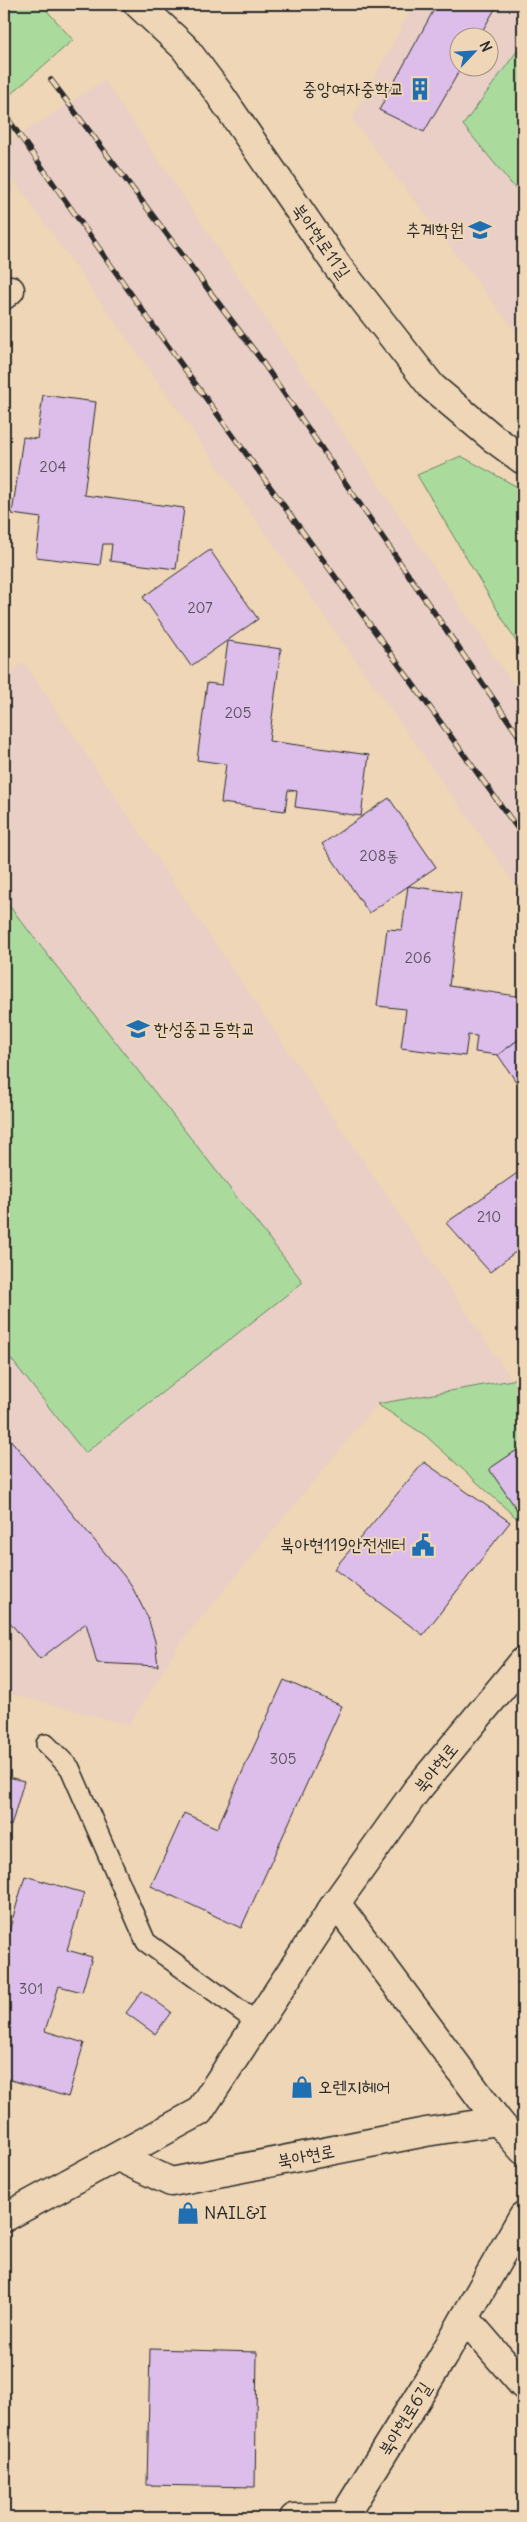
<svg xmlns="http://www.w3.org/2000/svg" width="527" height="2522" viewBox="0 0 527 2522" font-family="Delius,'Poor Story',sans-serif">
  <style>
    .built { fill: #e9cfc6; fill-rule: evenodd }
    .green { fill: #aadb9c; stroke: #6a8364 }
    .building { fill: #ddbeeb; stroke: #2b2b2b }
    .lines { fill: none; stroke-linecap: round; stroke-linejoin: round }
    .lane-casing { stroke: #2b2b2b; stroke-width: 22 }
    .street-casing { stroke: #2b2b2b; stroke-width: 31 }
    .lane { stroke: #eed6b6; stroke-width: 19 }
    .street { stroke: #eed6b6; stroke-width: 28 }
    .rail-casing { stroke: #2b2b2b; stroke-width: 5.5 }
    .rail { stroke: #eed6b6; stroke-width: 4; stroke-dasharray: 11; stroke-linecap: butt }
    .labels { text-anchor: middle; stroke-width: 4; stroke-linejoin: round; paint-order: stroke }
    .number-label { font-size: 15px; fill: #58505b }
    .poi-label { font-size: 18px; fill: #2b2b2b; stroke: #eed6b6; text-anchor: end }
    .street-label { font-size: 18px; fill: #2b2b2b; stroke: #eed6b6 }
  </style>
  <rect width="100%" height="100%" fill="#eed6b6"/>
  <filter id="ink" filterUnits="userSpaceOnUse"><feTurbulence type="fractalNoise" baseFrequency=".02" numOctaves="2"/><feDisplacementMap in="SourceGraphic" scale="10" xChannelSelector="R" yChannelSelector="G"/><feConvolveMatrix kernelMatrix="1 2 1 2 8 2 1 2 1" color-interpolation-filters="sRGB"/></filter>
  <g filter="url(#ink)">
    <!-- built -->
    <g class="built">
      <path d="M414,4H523V341L352,119ZM460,38H490V68H460Z"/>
      <path d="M104,80L523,699V895L4,166V146Z"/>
      <path d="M23,662L512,1380L377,1404L181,1642L129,1725L4,1692V679Z"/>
    </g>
    <!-- green -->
    <g class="green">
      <path d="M4,4H41L73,40L4,100Z"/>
      <path d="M523,43V198L463,125Z"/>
      <path d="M461,456L523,490V653L417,475Z"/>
      <path d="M4,899L303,1282L85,1453L4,1350Z"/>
      <path d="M523,1370V1524L426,1436L377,1404L512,1380Z"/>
    </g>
    <!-- building -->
    <g class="building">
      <path d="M437,4H498L478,38H460L461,68L424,132L379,110Z"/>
      <path d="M43,395L96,402L84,495L184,508L176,569L110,561L112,544H103L100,565L36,557L41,518L12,514L23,437L37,439Z"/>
      <path d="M210,550L258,619L191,666L143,597Z"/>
      <path d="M228,641L281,649L269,741L369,755L361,816L295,807L297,791L288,790L285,811L221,803L226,764L197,760L207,683L222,685Z"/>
      <path d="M389,798L436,867L369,913L322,844Z"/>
      <path d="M408,886L461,893L449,986L523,997V1036L498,1055L475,1052L477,1036L468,1035L465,1056L401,1048L406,1009L377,1006L387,929L402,930Z"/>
      <path d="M523,1036V1092L498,1055Z"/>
      <path d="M523,1169V1246L490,1272L446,1223Z"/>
      <path d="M4,1432L130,1583L148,1618L155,1641L158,1666L97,1663L86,1623L40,1659L4,1615Z"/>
      <path d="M523,1446V1512L520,1514L489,1469Z"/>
      <path d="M424,1462L510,1522L423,1635L334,1569Z"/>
      <path d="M284,1680L342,1706L241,1928L151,1886L184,1813L217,1828Z"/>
      <path d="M4,1776L24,1781L11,1826L4,1824Z"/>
      <path d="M25,1876L84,1893L67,1950L92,1957L82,1992L59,1986L45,2031L84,2043L68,2097L4,2078V1948Z"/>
      <path d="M142,1991L171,2012L155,2034L126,2013Z"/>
      <path d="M150,2349L257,2352L255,2487L147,2485Z"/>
    </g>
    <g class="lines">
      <defs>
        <path id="lane" d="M46,1744L70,1768L146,1942L258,2023"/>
        <g id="street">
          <path d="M138,4L184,47L218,92L338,267L432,387L493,438L523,460"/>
          <path d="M4,295L10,290"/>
          <path d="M336,1903L498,2121L523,2150"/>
          <path d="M118,2157L171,2182L426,2132L498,2121"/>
          <path d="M4,2218L199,2112L336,1903L416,1791L523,1662"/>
          <path d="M465,2318L523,2385"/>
          <path d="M294,2518L344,2517"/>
          <path d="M343,2518L442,2358L523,2216"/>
        </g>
      </defs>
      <!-- lane casing -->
      <use href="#lane" class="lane-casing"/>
      <!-- street casing -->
      <use href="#street" class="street-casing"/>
      <!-- lane -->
      <use href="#lane" class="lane"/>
      <!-- street -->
      <use href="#street" class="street"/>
      <defs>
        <g id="rail">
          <path d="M51,80L259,357L523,742"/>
          <path d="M6,116L155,328L523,836"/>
        </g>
      </defs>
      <!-- rail casing -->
      <use href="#rail" class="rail-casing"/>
      <!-- rail -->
      <use href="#rail" class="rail"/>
    </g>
  </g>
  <!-- icons -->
  <defs>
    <symbol id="building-bare" viewBox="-9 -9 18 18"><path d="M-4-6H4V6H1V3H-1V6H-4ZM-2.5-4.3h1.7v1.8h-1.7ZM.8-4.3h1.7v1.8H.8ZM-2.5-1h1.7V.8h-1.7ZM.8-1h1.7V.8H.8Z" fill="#1f6fb2" stroke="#eed6b6" stroke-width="2.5" paint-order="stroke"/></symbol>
    <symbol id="school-bare" viewBox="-9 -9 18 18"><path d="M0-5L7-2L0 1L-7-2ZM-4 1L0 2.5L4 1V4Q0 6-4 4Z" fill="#1f6fb2" stroke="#eed6b6" stroke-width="2.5" paint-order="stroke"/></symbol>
    <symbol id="civic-bare" viewBox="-9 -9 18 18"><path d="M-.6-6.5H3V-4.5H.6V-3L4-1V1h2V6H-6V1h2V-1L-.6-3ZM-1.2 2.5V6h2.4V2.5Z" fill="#1f6fb2" stroke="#eed6b6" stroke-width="2.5" paint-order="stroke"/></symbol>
    <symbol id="shop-bare" viewBox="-9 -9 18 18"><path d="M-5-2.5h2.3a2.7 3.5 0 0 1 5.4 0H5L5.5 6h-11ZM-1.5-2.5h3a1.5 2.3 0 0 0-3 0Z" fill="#1f6fb2" stroke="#eed6b6" stroke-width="2.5" paint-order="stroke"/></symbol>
  </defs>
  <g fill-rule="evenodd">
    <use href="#building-bare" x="404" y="73" width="32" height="32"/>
    <use href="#school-bare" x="464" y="214" width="32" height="32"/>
    <use href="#school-bare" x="122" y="1013" width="32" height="32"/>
    <use href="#civic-bare" x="407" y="1529" width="32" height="32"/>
    <use href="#shop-bare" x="286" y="2071" width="32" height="32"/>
    <use href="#shop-bare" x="172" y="2197" width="32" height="32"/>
  </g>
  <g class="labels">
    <!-- number labels -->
    <g class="number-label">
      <text x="53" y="472">204</text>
      <text x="200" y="613">207</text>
      <text x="238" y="718">205</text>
      <text x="379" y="861">208동</text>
      <text x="418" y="963">206</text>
      <text x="489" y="1222">210</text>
      <text x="283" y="1764">305</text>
      <text x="31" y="1994">301</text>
    </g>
    <!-- poi labels -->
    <g class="poi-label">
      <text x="404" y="95">중앙여자중학교</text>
      <text x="464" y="236">추계학원</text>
      <text x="154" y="1035" text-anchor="start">한성중고등학교</text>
      <text x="406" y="1551">북아현119안전센터</text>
      <text x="318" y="2093" text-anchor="start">오렌지헤어</text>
      <text x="204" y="2219" text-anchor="start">NAIL&amp;I</text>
    </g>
    <!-- street labels -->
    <g class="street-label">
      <text transform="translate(321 241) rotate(55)" y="6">북아현로11길</text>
      <text transform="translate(436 1768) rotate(-51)" y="6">북아현로</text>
      <text transform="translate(306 2156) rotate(-11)" y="6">북아현로</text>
      <text transform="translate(405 2419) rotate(-58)" y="6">북아현로6길</text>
    </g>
  </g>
  <!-- margin -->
  <rect width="527" height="2522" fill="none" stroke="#eed6b6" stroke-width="20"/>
  <rect x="10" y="10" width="507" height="2502" fill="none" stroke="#2b2b2b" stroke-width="2" filter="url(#ink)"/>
  <!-- north arrow -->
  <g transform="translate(474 52) rotate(65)"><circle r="24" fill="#eed6b6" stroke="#a0927e"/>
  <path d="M0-4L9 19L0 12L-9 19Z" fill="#1f6fb2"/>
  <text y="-8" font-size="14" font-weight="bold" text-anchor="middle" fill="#2b2b2b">N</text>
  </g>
</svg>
